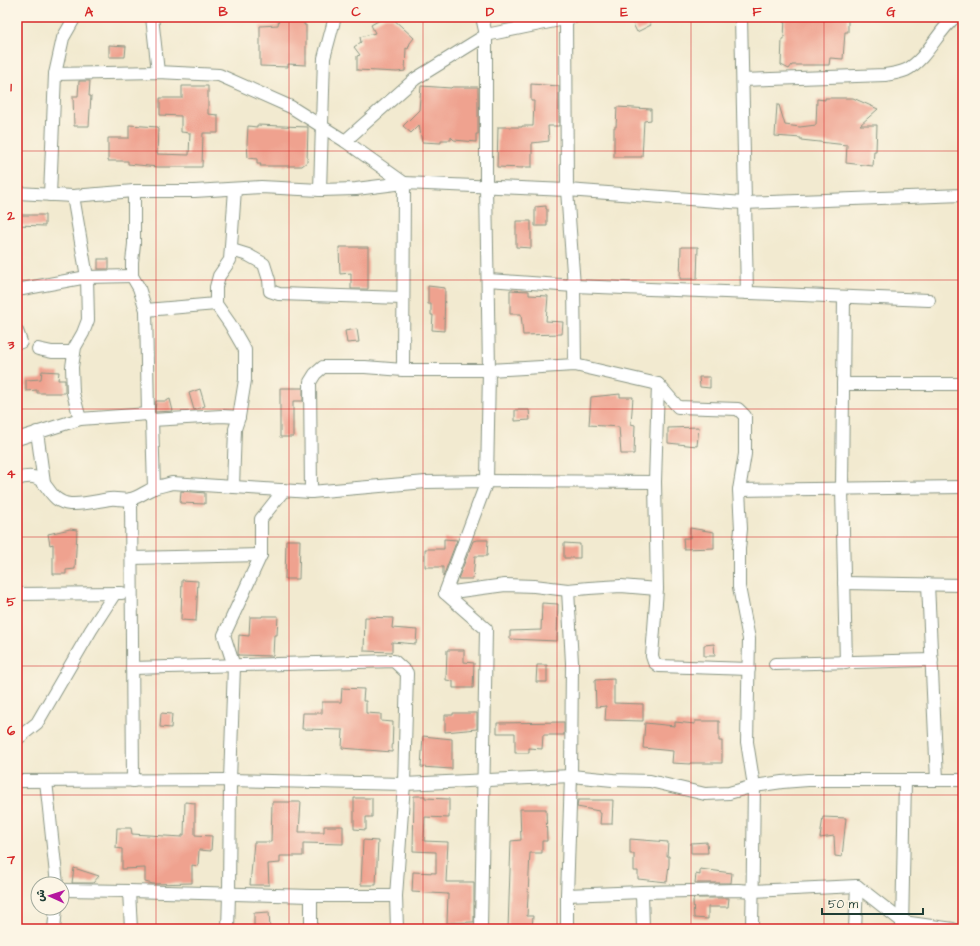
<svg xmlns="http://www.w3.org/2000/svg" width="980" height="946" viewBox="0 0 980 946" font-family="'Architects Daughter','Playpen Sans Arabic',sans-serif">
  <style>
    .building { fill: #efa28f }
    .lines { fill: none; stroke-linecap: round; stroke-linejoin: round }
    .minor-casing { stroke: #889482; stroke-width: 14 }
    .minor { stroke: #fff; stroke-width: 12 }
    .grid { fill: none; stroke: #d62828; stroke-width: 1; stroke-opacity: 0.55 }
    .neatline { fill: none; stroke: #d62828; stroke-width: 1.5 }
    .grid-label { font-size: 13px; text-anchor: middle; font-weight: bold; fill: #d62828 }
  </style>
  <rect width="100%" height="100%" fill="#fcf5e5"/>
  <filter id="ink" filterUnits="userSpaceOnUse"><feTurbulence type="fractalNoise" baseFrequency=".025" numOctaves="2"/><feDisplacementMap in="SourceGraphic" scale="8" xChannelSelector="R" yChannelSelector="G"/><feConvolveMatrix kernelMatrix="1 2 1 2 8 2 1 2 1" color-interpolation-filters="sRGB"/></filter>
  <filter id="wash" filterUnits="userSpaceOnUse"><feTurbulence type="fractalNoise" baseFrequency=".012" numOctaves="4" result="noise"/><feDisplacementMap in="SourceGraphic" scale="16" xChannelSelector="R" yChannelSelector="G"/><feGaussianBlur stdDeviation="0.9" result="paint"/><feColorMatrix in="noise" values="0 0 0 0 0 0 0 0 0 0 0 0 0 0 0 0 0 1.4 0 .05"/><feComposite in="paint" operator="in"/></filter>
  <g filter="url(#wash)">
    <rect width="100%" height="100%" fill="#f2ead0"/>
    <g id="blocks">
      <!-- building -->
      <g class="building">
        <path d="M279,17H305L304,25H306V65L288,64V67L260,66V26L278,25Z"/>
        <path d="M385,17H391L414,38L410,43L408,49L406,48L405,71L397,72L357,70V56L360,55L354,47L361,42L360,37L375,33L371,25Z"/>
        <path d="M641,17H647L651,25L637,32L632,22Z"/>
        <path d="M785,17H848V32H845L843,59L830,58L829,65H792L789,69L781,65L782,39H784Z"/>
        <path d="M109,45L126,46L125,57H109Z"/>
        <path d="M79,81H90L89,96H91L89,126H74L73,96H78Z"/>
        <path d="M531,84L559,86V126H548L549,141L532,143V167H523V168L497,167L498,127H522V126H533L534,101H531Z"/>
        <path d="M182,86H208V114L218,115V133H203L202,167H158L128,164V161H108V138H129V125L158,127L157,154L189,155L190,133L181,132V116L160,115V98H182Z"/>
        <path d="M421,86L451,88L452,87H478V134H476V142L454,140L451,137V140H441V143L422,142L419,125L411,133L403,126L419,110Z"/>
        <path d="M825,98H853L878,109L860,125H877L876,151H874L873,166L846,163L847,145L801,140V138L775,136L777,105H779L785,125L800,127L816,125L817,99L825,100Z"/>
        <path d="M617,107L651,109V120L644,121L642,157H614V127H616Z"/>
        <path d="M257,125L308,127L307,162L302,166H260L261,164H257V159L248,158L247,144L248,126L257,127Z"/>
        <path d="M546,206V209H547V226H535V207Z"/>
        <path d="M17,215H45V226L17,225Z"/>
        <path d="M516,221H531V248L516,247Z"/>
        <path d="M339,247H368V289H351V273L340,274Z"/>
        <path d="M681,247H698L697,279H680Z"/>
        <rect x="98" y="259" width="11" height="10"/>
        <path d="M428,286L445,288L444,331L432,330L433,315H431V304H428Z"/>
        <path d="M510,290L529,291V295L548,296L546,321L563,322L562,334L523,335L521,314H510Z"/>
        <path d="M357,329L359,342L347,343L345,331Z"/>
        <path d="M42,371L59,372L58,380H65V393H37V390L26,391V380L41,379Z"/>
        <path d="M699,377H710V388L700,387Z"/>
        <path d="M280,388H303V401H293V437H280Z"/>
        <path d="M200,389L205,406L194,410L189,393Z"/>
        <path d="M620,394V397H633L631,424L635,425L634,454H621L619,427L589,425L591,397Z"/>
        <path d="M170,399L173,411L155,412L156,401H166Z"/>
        <path d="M515,410H529L530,420L515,421Z"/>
        <path d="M699,427L697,446L668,443V428Z"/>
        <path d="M181,491L205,493V504L180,503Z"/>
        <path d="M690,528L714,532V548L684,549L683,538H690Z"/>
        <path d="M70,529L77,530L75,569L66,570V574H53V544L50,545L48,534Z"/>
        <path d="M444,539L457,540L443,577V567H425V549H444Z"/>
        <path d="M286,540H300L299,579H285Z"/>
        <path d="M477,540H488L487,556H475L473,579H458L473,541Z"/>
        <path d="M564,543L580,544V558H564Z"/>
        <path d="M182,580L198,581L196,621L181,620Z"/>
        <path d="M542,603L558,604L557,641L510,639V631L541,630Z"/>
        <path d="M262,616H278L277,635H274L273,656L238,655L239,635L249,636L250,617H262Z"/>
        <path d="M365,617L393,618L392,628L417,630L416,644L392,642V652L364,651Z"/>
        <path d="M714,644L715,656H704V645Z"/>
        <path d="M447,650H464V662L474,663L473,688H453V681L446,680Z"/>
        <path d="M537,665H547V682H536Z"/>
        <path d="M614,679V703L643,704V721L605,720L606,706L596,707L595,680Z"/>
        <path d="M342,688L364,689L363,701H366V713L381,714V721L393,722L392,752L342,748L343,730L302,729L303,713H322V702H341Z"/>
        <path d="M161,713L172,714L171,728L160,727Z"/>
        <path d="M453,713H477V729L445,732V715H453Z"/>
        <path d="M695,721H719V741H722V763H690V764L672,763L673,751L643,748L645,723L675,726V722L695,724Z"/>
        <path d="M564,722V735H543L542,749L529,748V753H515V733H497V723Z"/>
        <path d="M423,736L452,739V769L421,767Z"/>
        <path d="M414,796H425V798L449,799V818L425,817L424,841L448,842L446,882H474V922L447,923L448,894L412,892L413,872L436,873V852L413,851Z"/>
        <path d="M354,798H372V817H366V830L354,829Z"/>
        <path d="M578,800H613L612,824H600L601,813H599V811L577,807Z"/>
        <path d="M185,802L195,803V835L212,836L211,851L199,850L198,866L192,865V883L153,884L145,882V868L122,869V849L116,848L117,828H131L132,834L182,837V835H184Z"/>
        <path d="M272,802H301L299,832H324V826H343V844L303,843V856H280V863L268,864L269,885H250L254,842H271Z"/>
        <path d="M520,809H546L547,841H542V853H530L527,916H533L532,929H508L511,841L521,840Z"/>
        <path d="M823,817L846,818L842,857L835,856L834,836L820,838Z"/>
        <path d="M630,839L668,842L667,856H669V864L667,882L638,879V871H634V854H630Z"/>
        <path d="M363,840L378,841L376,885H361Z"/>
        <path d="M707,842L708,853H691V843Z"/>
        <path d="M74,868L99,876L93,883H72Z"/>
        <path d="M700,869L732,873L731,883H695L696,874L700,875Z"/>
        <path d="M695,898H729L728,907H708V919L694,918L693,900Z"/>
        <path d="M269,912L270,929H254V913Z"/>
      </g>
    </g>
  </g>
  <g filter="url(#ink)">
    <use href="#blocks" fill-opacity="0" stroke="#889482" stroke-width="1"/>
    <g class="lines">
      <defs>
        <g id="minor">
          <path d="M152,17L158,72"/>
          <path d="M741,17L747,293"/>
          <path d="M566,19L567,190L574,286L575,365"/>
          <path d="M55,74L158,72L219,75L291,107L345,141L415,79L486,35L574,17"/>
          <path d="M743,80L885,75C892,74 899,73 906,70C927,59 937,32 955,17"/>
          <path d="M345,141L404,183L403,370"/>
          <path d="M320,190L324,58L335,17"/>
          <path d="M134,191V244L132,262V276L139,288L146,310L148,414L152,420L154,488"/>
          <path d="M17,193L73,196L134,191H194L261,187L320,190L356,189L404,183L567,190L744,203L963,195"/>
          <path d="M50,195L55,74L63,38L75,17"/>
          <path d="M73,196L87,277L88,320L83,333L75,347L72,367L73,393L80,419"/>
          <path d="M232,250L248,255L264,264L269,280L270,291L279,294L403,298"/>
          <path d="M488,280L574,286L929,300"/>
          <path d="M17,290L87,277L132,276"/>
          <path d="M844,297L842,488L846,663"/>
          <path d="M146,310L216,304"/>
          <path d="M17,331L21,342"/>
          <path d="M38,349L52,352H74"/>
          <path d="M658,384L655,482L657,589L652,656L654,662L659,666L749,669"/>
          <path d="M843,384H963"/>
          <path d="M152,420L221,416L239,417"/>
          <path d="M37,432L44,483"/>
          <path d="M17,439L80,419L148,414"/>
          <path d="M17,479C52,468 42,501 70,504C83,505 97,501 110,499C117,498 125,501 131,499C139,497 146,491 154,488C159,486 166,485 172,483L311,492L426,482L487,481L655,482"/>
          <path d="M233,487L235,429L239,417L245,380V350L230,324L216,304V287L219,276L230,260L235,189"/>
          <path d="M739,490L963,487"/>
          <path d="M311,492L310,382L315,374L323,367H365L403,370H489L575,365L658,384L678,407L738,409L745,416V454L739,490L741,529L739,549V587L749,639L747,742L754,786L752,929"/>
          <path d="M131,499L133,781"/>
          <path d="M132,558L261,555"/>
          <path d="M844,583L963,585"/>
          <path d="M928,584L937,780"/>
          <path d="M445,593L505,585L534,586L568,590L589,588L621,586L657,589"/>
          <path d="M17,594L122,593"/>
          <path d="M775,664L932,660"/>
          <path d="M132,668L394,661L407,673L404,784L396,896L397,929"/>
          <path d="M17,739L37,723L91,630L115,593"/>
          <path d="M17,781L230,780L404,784L571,776L613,780L650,781L705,794L729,793L754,786L782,782L808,780H963"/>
          <path d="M46,781L57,884"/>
          <path d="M62,890L129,891L311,896H396"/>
          <path d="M129,891L131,929"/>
          <path d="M642,892L643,929"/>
          <path d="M567,895L642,892L738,890L752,891L857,886L903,922L953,929"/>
          <path d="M311,896V929"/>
          <path d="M902,928L905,780"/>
          <path d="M54,929L56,908"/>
          <path d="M228,929L229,894L230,780L234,666L224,635L261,555V519L284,490"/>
          <path d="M481,929L486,629L445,593L487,481L489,370L486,186V35L482,17"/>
          <path d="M567,929V895L571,776L572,663L568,590"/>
          <path d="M855,929L857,886"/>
        </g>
      </defs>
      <!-- minor casing -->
      <use href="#minor" class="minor-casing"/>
      <!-- minor -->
      <use href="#minor" class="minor"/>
    </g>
  </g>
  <!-- grid -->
  <path class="grid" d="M156,17V929M289,17V929M423,17V929M557,17V929M691,17V929M824,17V929M17,151H963M17,280H963M17,409H963M17,537H963M17,666H963M17,795H963"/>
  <!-- margin -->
  <rect width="980" height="946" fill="none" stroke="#fcf5e5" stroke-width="44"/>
  <!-- north arrow -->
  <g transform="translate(50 896) rotate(273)"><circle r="19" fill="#fcf5e5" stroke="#a4ab9e"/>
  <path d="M0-3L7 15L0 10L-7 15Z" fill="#b5179e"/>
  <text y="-6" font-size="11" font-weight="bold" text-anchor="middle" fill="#1f3d34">ش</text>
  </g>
  <!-- scale -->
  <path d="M822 908v6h101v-6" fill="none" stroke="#1f3d34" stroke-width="2"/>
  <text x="828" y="908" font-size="12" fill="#1f3d34" stroke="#fcf5e5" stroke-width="3" paint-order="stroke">50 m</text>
  <rect x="22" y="22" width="936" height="902" class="neatline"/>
  <g class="grid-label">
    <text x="89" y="16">A</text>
    <text x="223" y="16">B</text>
    <text x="356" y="16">C</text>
    <text x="490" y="16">D</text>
    <text x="624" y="16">E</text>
    <text x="757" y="16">F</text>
    <text x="891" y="16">G</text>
    <text x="11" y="91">1</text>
    <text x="11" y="220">2</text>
    <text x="11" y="349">3</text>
    <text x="11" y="478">4</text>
    <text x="11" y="606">5</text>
    <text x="11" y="735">6</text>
    <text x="11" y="864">7</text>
  </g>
</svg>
